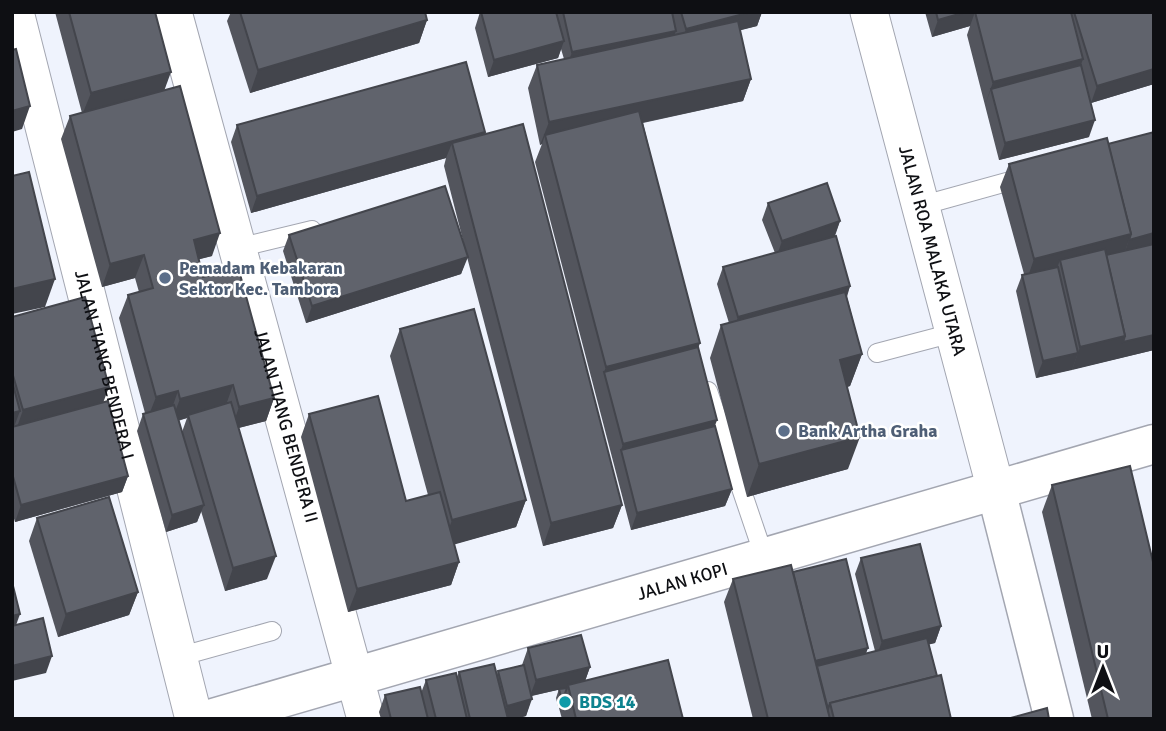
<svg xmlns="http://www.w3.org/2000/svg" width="1166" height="731" viewBox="0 0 1166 731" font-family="Signika,sans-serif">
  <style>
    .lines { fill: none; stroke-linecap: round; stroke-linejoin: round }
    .service-casing { stroke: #a3a6b1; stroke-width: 20 }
    .minor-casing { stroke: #a3a6b1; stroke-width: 39 }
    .tertiary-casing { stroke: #a3a6b1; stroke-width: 41 }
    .service { stroke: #fff; stroke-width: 18 }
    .minor { stroke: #fff; stroke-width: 37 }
    .tertiary { stroke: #fff; stroke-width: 38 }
    .wall { fill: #53555d; fill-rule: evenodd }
    .shaded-wall { fill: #43454c }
    .building { fill: #60636c; stroke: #43454c; stroke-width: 2 }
    .service-dot { fill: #5c6f8a; stroke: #fff; stroke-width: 2.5 }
    .culture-dot { fill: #0f9aa8; stroke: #fff; stroke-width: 2.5 }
    .labels { text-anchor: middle; stroke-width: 5; stroke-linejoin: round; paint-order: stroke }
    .street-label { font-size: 18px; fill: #0e0f13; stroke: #fff }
    .service-label { font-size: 18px; font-weight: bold; fill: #4e5e75; stroke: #fff; text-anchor: start }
    .culture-label { font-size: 18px; font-weight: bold; fill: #0d838f; stroke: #fff; text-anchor: start }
  </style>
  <rect width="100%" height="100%" fill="#eff3fd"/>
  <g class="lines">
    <defs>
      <g id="service">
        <path d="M920,206L1025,177"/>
        <path d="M237,248L312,230"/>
        <path d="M877,353L953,333"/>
        <path d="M708,391L765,559"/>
        <path d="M178,657L272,631"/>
      </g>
      <g id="minor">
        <path id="s1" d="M15,12L194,719"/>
        <path id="s2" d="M173,12L366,719"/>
        <path id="s3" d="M869,12L996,490"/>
      </g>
      <g id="tertiary">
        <path d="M996,490L1054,719"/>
        <path id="s4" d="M210,719L1154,444"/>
      </g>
    </defs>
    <!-- service casing -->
    <use href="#service" class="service-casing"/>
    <!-- minor casing -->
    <use href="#minor" class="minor-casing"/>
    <!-- tertiary casing -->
    <use href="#tertiary" class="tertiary-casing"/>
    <!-- service -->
    <use href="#service" class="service"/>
    <!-- minor -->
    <use href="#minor" class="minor"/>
    <!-- tertiary -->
    <use href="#tertiary" class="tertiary"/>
  </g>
  <!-- wall -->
  <g class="wall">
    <path d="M55,12H155L164,90L212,256L199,259L203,277L274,398L266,421L238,428L267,579L225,591L201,511L197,522L166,532L137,431L143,414L145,413L119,318L128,295L139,292L135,278L102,287L61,139L70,116L82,113ZM187,418L182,432L178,421Z"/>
    <path d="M231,12H425L427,20L419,43L250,93L227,21Z"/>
    <path d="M480,12H762L757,26L740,30L751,79L743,101L643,123L698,347L715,426L732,489L725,506L631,530L535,162L542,144L540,145L528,88L537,65L564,59L561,49L558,58L488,77L475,28Z"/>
    <path d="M925,12H1154V84L1091,103L1089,137L999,160L967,35L970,26L932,37Z"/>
    <path d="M237,125L485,132V134L622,505L613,528L543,546L467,257L461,274L306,323L283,251L289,235L467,256L444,166L446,158L251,213L231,142Z"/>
    <path d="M1154,132V350L1036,378L1016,291L1022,275L1024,274L1000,187L1009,164L1108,144Z"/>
    <path d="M768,203L840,221L835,236L850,286L847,297L862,354L850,386L847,387L848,469L747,497L710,358L721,325L729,323L717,284L723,267L775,253L762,220Z"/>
    <path d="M12,317L104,402L128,476L122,492L15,522L12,512Z"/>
    <path d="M400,329L526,500L516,527L454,544L459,562L451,585L348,612L301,437L309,414L406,501L428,495L390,356Z"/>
    <path d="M1052,485L1154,719H1092L1042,512Z"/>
    <path d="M37,518L138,592L129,615L58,637L29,541Z"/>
    <path d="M861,558L941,626L935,643L929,644L937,676L951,719H753L724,602L733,579L793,572L866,654L875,651L855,574Z"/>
    <path d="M528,648L590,667L585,681L683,719H562L559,708L560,705L558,706L556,698L559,689H561L532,696L526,716L515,719H381L379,712L385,695L421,693L426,680L457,677L459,672L497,674L498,671L522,665Z"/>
  </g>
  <!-- shaded-wall -->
  <g class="shaded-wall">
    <path d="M751,12H762L757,26L680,46L686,29Z"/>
    <path d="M966,12H985H975L970,26L932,37L938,20Z"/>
    <path d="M427,20L419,43L250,93L258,70Z"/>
    <path d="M676,31L669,47L566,69L572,52Z"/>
    <path d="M564,41L558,58L488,77L494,60Z"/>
    <path d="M1083,59L1075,82L991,89L985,105L993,82Z"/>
    <path d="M1154,69V84L1091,103L1097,86Z"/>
    <path d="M171,72L163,94L82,115L91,93Z"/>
    <path d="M751,79L743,101L547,143L545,135L542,144L540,145L549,122Z"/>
    <path d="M30,106L22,129L12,132V111Z"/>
    <path d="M1095,120L1089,137L999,160L1005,143Z"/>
    <path d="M485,132L479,149L452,143L446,158L251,213L257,196Z"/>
    <path d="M840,221L834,237L776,258L782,241Z"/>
    <path d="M220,233L212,256L185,263L194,240Z"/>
    <path d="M1154,233V248L1123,257L1129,240Z"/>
    <path d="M1131,234L1123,257L1060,260L1055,274L1026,282L1034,259Z"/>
    <path d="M144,255L135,278L102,287L110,264Z"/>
    <path d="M468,257L461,274L306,323L312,306Z"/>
    <path d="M55,279L45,307L12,314V289Z"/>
    <path d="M850,286L844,303L732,334L738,317Z"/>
    <path d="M1154,335V350L1072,370L1080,347L1125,336Z"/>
    <path d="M700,343L690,370L604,372L606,367Z"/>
    <path d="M1078,353L1072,370L1036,378L1043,361Z"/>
    <path d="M862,354L850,386L828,393L840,360Z"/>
    <path d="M233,385L225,408L188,415L187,418L171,422L180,399Z"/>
    <path d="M109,387L103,403L17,427L23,410Z"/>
    <path d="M178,391L170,414L147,420L156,397Z"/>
    <path d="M274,398L266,421L231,430L239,407Z"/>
    <path d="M20,411L14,427L12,428V413Z"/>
    <path d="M717,420L709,443L621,450L623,444Z"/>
    <path d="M860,437L848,469L747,497L759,464Z"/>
    <path d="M128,476L122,492L15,522L21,505Z"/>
    <path d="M732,489L725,506L631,530L637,513Z"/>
    <path d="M526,500L516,527L442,548L452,520Z"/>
    <path d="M204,505L197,522L166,532L172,515Z"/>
    <path d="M622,505L613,528L543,546L551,523Z"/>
    <path d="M276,556L267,579L225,591L233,568Z"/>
    <path d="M459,562L451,585L348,612L357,589Z"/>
    <path d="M138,592L129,615L58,637L66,614Z"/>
    <path d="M20,614L14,631H12V616Z"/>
    <path d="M941,626L935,643L876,658L882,641Z"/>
    <path d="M868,648L862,665L817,666L813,676L814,661Z"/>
    <path d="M52,656L46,673L12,681V666Z"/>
    <path d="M590,667L584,684L568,685L567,688L530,696L536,680Z"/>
    <path d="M564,696L560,705L558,706L561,697Z"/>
    <path d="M532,699L526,716L515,719H502L507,706Z"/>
  </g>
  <!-- building -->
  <g class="building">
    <path d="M69,12H155L171,72L91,93Z"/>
    <path d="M240,12H425L427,20L258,70Z"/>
    <path d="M481,12H556L564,41L494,60Z"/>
    <path d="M563,12H672L676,31L572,52Z"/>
    <path d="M681,12H751L686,29Z"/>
    <path d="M936,12H966L938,20Z"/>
    <path d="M975,12H1071L1083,59L993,82Z"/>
    <path d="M1074,12H1154V69L1097,86Z"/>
    <path d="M738,21L751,79L549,122L537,65Z"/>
    <path d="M16,49L30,106L12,111V50Z"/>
    <path d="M466,62L485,132L257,196L237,125Z"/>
    <path d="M1081,65L1095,120L1005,143L991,89Z"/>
    <path d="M180,86L220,233L194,240L203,277L238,267L274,398L239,407L233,385L180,399L178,391L156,397L128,295L153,288L144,255L110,264L70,116Z"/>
    <path d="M639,111L700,343L606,367L545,135Z"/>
    <path d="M523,124L622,505L551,523L452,143Z"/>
    <path d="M1154,132V233L1129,240L1131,234L1108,144Z"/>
    <path d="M1107,138L1131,234L1034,259L1009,164Z"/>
    <path d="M29,172L55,279L12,289V176Z"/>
    <path d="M827,183L840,221L782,241L768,203Z"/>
    <path d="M445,186L468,257L312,306L289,235Z"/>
    <path d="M836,236L850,286L738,317L723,267Z"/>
    <path d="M1154,244V335L1123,342L1125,336L1106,255Z"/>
    <path d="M1105,249L1125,336L1080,347L1060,260Z"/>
    <path d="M1058,267L1078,353L1043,361L1022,275Z"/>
    <path d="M845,292L862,354L840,360L860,437L759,464L721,325Z"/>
    <path d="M85,297L109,387L23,410L12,372V317Z"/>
    <path d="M474,309L526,500L452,520L400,329Z"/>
    <path d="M698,347L717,420L623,444L604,372Z"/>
    <path d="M12,381L20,411L12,413Z"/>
    <path d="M378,396L406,501L440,492L459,562L357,589L309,414Z"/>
    <path d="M108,401L128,476L21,505L12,473V427Z"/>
    <path d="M231,402L276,556L233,568L188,415Z"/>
    <path d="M174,405L204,505L172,515L143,414Z"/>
    <path d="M715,426L732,489L637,513L621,450Z"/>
    <path d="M1130,466L1154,566V719H1108L1052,485Z"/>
    <path d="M109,497L138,592L66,614L37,518Z"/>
    <path d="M920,544L941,626L882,641L861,558Z"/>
    <path d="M846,559L868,648L815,661L793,572Z"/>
    <path d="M791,565L830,719H768L733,579Z"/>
    <path d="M12,582L20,614L12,616Z"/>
    <path d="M43,618L52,656L12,666V626Z"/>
    <path d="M581,635L590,667L536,680L528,648Z"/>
    <path d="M927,638L937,676L830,703L828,709L817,666Z"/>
    <path d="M668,660L683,719H576L568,685Z"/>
    <path d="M494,664L508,719H470L459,672Z"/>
    <path d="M524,665L532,699L507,706L498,671Z"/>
    <path d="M456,673L467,719H436L426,680Z"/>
    <path d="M941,675L951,719H834L830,703Z"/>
    <path d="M420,687L428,719H391L385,695Z"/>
    <path d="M567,688L564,696L561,697L559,689Z"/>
    <path d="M1047,708L1049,719H1007Z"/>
  </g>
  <!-- markers -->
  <g class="service-dot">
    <circle cx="165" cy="278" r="7"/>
    <circle cx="784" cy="431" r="7"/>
  </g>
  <circle class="culture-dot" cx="565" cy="702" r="7"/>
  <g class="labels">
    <!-- street labels -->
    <g class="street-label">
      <text dy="6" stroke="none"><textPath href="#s3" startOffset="247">JALAN ROA MALAKA UTARA</textPath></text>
      <text dy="6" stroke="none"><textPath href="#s1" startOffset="364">JALAN TIANG BENDERA I</textPath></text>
      <text dy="6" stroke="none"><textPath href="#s2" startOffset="429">JALAN TIANG BENDERA II</textPath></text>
      <text dy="6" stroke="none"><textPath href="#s4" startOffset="492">JALAN KOPI</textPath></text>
    </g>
    <!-- service labels -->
    <g class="service-label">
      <text x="179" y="274">Pemadam Kebakaran<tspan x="179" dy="21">Sektor Kec. Tambora</tspan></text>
      <text x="798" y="437">Bank Artha Graha</text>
    </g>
    <!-- culture labels -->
    <g class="culture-label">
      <text x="579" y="708">BDS 14</text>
    </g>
  </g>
  <!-- border -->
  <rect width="1166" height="731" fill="none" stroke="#0e0f13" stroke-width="28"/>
  <!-- north arrow -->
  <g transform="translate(1103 668)" stroke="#ffffff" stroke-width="5" paint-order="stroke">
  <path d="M0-5L12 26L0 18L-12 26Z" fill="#0e0f13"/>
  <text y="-10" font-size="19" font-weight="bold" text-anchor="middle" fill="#0e0f13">U</text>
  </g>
</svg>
